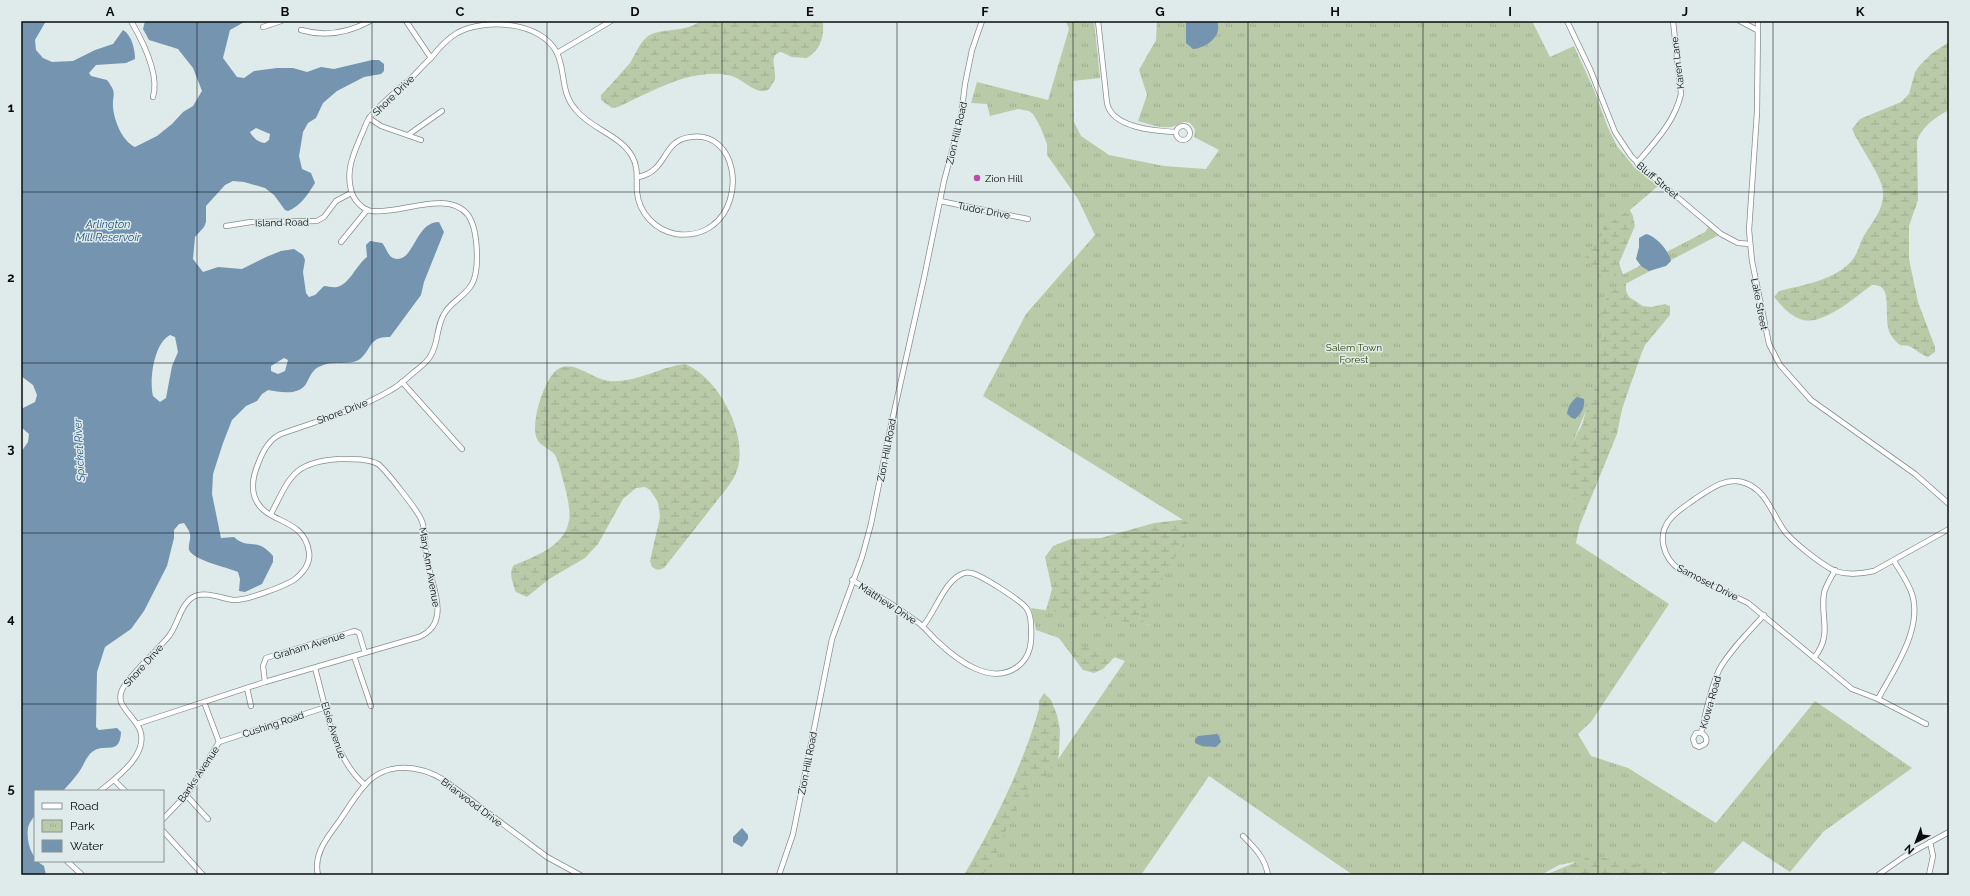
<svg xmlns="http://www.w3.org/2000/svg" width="1970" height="896" viewBox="0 0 1970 896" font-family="Raleway,sans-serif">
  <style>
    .wetland { fill: url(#wetland-marsh) }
    .park { fill: url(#park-tufts) }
    .water { fill: #7494b0; fill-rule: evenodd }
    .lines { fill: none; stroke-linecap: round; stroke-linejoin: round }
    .minor-casing { stroke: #848f8d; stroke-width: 6 }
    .minor { stroke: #fff; stroke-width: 4.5 }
    .grid { fill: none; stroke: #090c0c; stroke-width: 1; stroke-opacity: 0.55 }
    .poi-dot { fill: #b94eae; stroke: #dfebea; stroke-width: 1.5 }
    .labels { text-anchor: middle; stroke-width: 3; stroke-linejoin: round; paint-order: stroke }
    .street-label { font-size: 10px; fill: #090c0c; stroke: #dfebea }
    .poi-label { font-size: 10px; fill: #090c0c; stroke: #dfebea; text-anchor: start }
    .park-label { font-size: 10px; fill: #2c4309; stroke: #dfebea }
    .water-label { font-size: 11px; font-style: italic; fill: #20547b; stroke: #dfebea }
    .neatline { fill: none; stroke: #090c0c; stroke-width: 1.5 }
    .grid-label { font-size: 13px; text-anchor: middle; font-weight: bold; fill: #090c0c }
  </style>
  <defs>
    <pattern id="wetland-marsh" width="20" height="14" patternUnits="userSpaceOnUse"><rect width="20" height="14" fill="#b9caa8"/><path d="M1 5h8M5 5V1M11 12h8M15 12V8" fill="none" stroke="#9eac8f"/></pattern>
    <pattern id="park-tufts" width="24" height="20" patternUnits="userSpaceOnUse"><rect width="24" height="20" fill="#b9caa8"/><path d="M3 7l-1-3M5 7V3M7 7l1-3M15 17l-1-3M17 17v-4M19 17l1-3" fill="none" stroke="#9eac8f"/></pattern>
  </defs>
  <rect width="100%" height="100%" fill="#dfebea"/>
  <!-- wetland -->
  <g class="wetland">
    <path d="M700,21H823C824,38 821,49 807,58L792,57L781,52C768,55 776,67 775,78C775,80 773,83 771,86C770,88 768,91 764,91C752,92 741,77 728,75C690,68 651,92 618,107L612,108L601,100V95C611,85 620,74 630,63C636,54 641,38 652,34C667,28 687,32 700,21Z"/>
    <path d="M1528,21L1633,216L1635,226L1619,263L1626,284V291L1629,297L1643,306L1652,307L1665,304L1670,306V315L1645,345L1642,352L1622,409L1617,434L1579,527L1571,553L1557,682L1587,757L1655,854L1663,875H1545L1574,863L1581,855L1543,760L1570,447L1582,425L1587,407L1590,354Z"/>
    <path d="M1949,42V110C1936,117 1922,126 1917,141L1918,200L1909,226V259L1918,302L1935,347V352L1928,357C1921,355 1916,349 1909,346C1906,345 1902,346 1900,345C1897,343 1893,338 1891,335C1881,319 1896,283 1872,285C1856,296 1822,328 1800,319C1789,315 1782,306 1774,297L1779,291C1803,285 1837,280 1853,259C1859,251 1860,241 1865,234C1873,221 1884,209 1883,192C1883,177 1859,146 1852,129L1860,119L1901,102L1909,94L1915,72L1921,64L1931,54Z"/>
    <path d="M685,364C718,377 747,432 738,467C736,475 732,481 727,488L664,568L658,570L652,567L650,561L660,517L658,502L650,490L645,487L636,488L623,499L598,544L585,558L549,579L527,597L516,592C513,584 508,573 514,565C532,558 562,547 568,525C572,513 567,496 564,483C561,475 560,465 556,457C553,449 540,447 537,439C530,424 544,378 558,369C574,359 593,380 609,381C637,383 659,367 685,364Z"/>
    <path d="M1214,516L1153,618L1103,669L1094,673L1083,670L1050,626L1046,610L1052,589L1045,557L1053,546L1071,539L1101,538L1154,523Z"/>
    <path d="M1044,693L1051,700L1057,715L1060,730L1059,753L1042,875H964C995,822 1022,767 1039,709V701Z"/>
  </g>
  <!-- park -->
  <path class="park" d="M1066,21H1094L1100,78L1073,81L1074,122L1081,136L1109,155L1164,166L1206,169L1219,150L1194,137L1195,129L1190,123C1181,119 1178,127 1169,127C1159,128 1148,124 1138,121L1147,95L1139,70L1156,40L1157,21H1532L1550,57L1574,46L1594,90L1608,128L1617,146L1635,168L1658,186L1631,209L1603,227V234L1592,246L1585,259L1603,278L1624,274L1705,232L1708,228L1706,224L1719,235L1608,293L1600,317L1601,342L1596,386L1571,447L1569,498L1584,501L1576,543L1669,604L1591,722L1578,734L1591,756L1628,768L1716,823L1815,701L1912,768L1823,832L1790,872L1743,841L1712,875H1675L1588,854L1584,860L1559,865L1541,875H1353L1209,776L1141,875H983L1000,848L998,846L1035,775L1044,780L1125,661L1036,630L1031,608L1148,625L1140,619L1193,526L983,396L1026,314L1095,235L1078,199L1047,155V144L1040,126L1033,114L1029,111L1018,109L990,116L987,104L971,103L977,82L1048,100L1069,29Z"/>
  <!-- water -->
  <g class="water">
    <path d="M21,21H46L35,40L36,50L43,58L52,62L73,61L95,50L113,44L123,30C132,35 135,50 135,59L126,63L96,65L89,73L91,76L107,80C118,95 112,93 113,107C114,120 122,141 135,147L157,136L172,124L183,112L193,106L202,91L193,68L178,49L149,40L143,29L145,21H246L230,30L223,58L237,77L244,78L254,71L277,68H293L307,72L321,67L334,69L372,60H379L384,64V71L381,74L364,77L337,91L323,103L316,118L308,123L303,132L299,156L302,169L311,173L315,183C308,194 301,206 288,211L285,210L274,195L265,188L244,182L233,181L225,185L206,206V222L204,227L195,237L193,259L203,272L218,267L242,269L266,257L281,251L294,249L303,255L305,260L303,272L306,293L309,297L315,295L324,286C328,286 333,288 337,287C350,284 356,265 367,257L366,245L370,241L382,243C386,247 388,256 393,258C414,266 414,222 439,222L444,232L424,282L421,295L390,337C369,336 372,349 360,359C351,366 333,360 321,366C312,369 310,377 306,384C298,396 280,392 268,390L262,394L257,401L246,406L232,420L223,443L213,474L212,494L221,538L234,537C249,551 256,536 273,556V562L262,584L245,592L239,591L240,579L238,572C226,567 193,560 189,550C188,545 191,540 190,534C189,530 186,526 184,523L179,524L174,530V538L167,566L144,611L131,629L105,647L97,672L96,727L99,730L117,728L121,732C120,755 106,744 95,750C87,754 84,765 79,772C74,779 68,785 63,791H35C35,798 36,806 35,814C34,818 29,822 28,828C26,843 32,859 44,866L46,875H21V452L28,442L29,434L21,427V409L35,402L37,395L33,385L21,376ZM256,128L270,134L269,140L265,143C258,142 253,138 250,132ZM170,335L175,337L178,352L172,366L166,398L160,402L153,396C149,380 154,343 170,335ZM284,358L288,360L285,371L278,374L271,371V366Z"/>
    <path d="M1186,21H1217C1223,36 1206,48 1193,49L1186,43Z"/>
    <path d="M1646,234C1656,236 1669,251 1671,261L1666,266L1649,271L1641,266L1636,259L1639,247V238Z"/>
    <path d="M1577,397L1584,399C1585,408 1582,412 1575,419L1572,418L1567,414C1568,406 1571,402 1577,397Z"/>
    <path d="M1217,734L1219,736L1221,742L1216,747L1202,746L1195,743V739L1198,736Z"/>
    <path d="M742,828L748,835V839L742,847L733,842V837Z"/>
  </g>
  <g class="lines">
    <defs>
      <g id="minor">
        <path d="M131,21C142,40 160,74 153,97"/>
        <path d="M1098,21L1107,103C1112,128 1155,131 1176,132"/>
        <path d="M1567,21L1590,69L1615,132L1631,156L1644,169L1721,234L1738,243L1750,244"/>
        <path d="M1740,21L1757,30"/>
        <path d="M1758,21L1757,112L1749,230L1752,261L1769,344L1780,365L1811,400L1915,474L1949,504"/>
        <path d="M263,27L281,21"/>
        <path d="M301,30C325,37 348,33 370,21"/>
        <path d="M557,53L611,21"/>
        <path d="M431,58C438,49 447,39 457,33C485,18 541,21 557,53C566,72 560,92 576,110C591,129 620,135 632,156C639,168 636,179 637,192C639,213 655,230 676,234C689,236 703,233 713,225C746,200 737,131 691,137C661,140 669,171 638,177"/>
        <path d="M369,118L381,126L421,140"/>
        <circle cx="1183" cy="133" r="7"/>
        <path d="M408,135L442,111"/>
        <path d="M1637,163C1655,142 1675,121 1681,94L1673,21"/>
        <path d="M940,201L1028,219"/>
        <path d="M226,226L251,222L317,221L324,217L336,201L351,193"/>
        <path d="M341,242L367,210"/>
        <path d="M402,382L462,449"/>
        <path d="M852,580C874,593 896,606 916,621C925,627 930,635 938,642C957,660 991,686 1017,667C1031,657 1032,642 1031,626C1031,620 1030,614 1027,609C1022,601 981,575 971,573C967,572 963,573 960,575C944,583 935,612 923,626"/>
        <path d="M354,656L371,706"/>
        <path d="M1814,658C1833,634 1820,619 1824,593C1826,585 1831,578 1835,570"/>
        <path d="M315,668C326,707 333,758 365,785"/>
        <path d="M265,682L263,666L266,658L348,633L355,631L359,633L365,653"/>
        <path d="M247,688L251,706"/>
        <path d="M1878,699C1894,669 1923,629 1912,594C1908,582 1900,571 1894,561"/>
        <path d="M137,724L265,682L419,637C452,623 432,586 427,561C424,547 427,531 421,519C417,510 385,469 378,464C366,458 351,459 339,459C293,462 290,477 271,514"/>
        <path d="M1926,724L1878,699L1852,689L1748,603L1680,570C1663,558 1656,535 1671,518C1678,510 1687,505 1695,499C1709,490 1725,477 1742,482C1765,488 1771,511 1783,529C1790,540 1822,565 1835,571C1847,575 1861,574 1874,571L1949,529"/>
        <path d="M1701,733C1706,735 1708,740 1705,744L1699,747L1695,745L1693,739L1696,733H1701C1706,712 1710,690 1719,670C1730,650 1749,632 1764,615"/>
        <path d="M219,742L326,707"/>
        <path d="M114,780L125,791"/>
        <path d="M100,791C116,778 149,755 140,730C136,720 126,713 121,702C120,698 120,694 122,690C127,677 159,649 169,636C178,625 181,602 195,596C206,591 223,599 234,600C248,600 282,587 294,580C303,573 311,564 309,552C304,518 269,524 257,502C250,490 253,476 258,464C262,453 269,439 281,434C317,421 358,410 391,390C399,386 406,379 413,373C419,368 427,363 431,355C439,342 436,324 446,311C453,301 465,296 472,284C480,269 478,229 468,215C448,189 399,215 372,211C362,210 353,199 351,190C346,170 353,155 361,136C364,130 366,122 370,117C381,103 396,92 409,80C417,73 423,65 431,58L406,21"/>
        <path d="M186,795L208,819"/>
        <path d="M163,819L188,793L219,742L204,702"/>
        <path d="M163,831L203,875"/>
        <path d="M1243,836C1255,848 1265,858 1268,875"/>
        <path d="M67,861L82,875"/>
        <path d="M318,875C313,853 328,837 340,820C348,808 356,795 365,785C386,761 419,765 444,780L547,857L580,875"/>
        <path d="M779,875L793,834L832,639L862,557L871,524L888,439L924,278L944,181L961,117L965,84L972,50L982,21"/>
        <path d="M1878,875L1905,856L1949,832"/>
        <path d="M1929,875L1933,856L1930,842"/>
      </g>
    </defs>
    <!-- minor casing -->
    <use href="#minor" class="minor-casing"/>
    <!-- minor -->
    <use href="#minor" class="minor"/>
  </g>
  <!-- grid -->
  <path class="grid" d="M197,21V875M372,21V875M547,21V875M722,21V875M897,21V875M1073,21V875M1248,21V875M1423,21V875M1598,21V875M1773,21V875M21,192H1949M21,363H1949M21,533H1949M21,704H1949"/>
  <!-- markers -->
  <circle class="poi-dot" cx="977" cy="178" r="4"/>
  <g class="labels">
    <!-- street labels -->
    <g class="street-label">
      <text transform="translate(1677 63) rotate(-97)" y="4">Karen Lane</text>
      <text transform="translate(393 95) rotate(-44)" y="4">Shore Drive</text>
      <text transform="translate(956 133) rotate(-77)" y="4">Zion Hill Road</text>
      <text transform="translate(1658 180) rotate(40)" y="4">Bluff Street</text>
      <text transform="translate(984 210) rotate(11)" y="4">Tudor Drive</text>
      <text transform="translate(282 222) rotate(-1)" y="4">Island Road</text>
      <text transform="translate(1760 304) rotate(79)" y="4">Lake Street</text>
      <text transform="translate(342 411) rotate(-21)" y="4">Shore Drive</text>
      <text transform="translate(886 450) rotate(-79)" y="4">Zion Hill Road</text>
      <text transform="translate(430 567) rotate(80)" y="4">Mary Ann Avenue</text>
      <text transform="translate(1708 582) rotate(27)" y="4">Samoset Drive</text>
      <text transform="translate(888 603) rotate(33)" y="4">Matthew Drive</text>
      <text transform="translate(309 645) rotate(-17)" y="4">Graham Avenue</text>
      <text transform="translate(143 665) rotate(-48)" y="4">Shore Drive</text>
      <text transform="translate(1710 702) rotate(-74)" y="4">Kiowa Road</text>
      <text transform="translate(273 724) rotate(-18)" y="4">Cushing Road</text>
      <text transform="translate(334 730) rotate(72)" y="4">Elsie Avenue</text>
      <text transform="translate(807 763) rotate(-79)" y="4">Zion Hill Road</text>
      <text transform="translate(198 774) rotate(-56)" y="4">Banks Avenue</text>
      <text transform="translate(472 802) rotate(37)" y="4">Briarwood Drive</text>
    </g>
    <!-- poi labels -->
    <g class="poi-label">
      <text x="985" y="182">Zion Hill</text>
    </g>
    <!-- park labels -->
    <g class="park-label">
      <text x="1354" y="351">Salem Town<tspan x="1354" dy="12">Forest</tspan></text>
    </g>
    <!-- water labels -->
    <g class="water-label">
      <text x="108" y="228">Arlington<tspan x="108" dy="13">Mill Reservoir</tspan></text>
      <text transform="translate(79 450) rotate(-93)" y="4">Spicket River</text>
    </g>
  </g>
  <!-- border -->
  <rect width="1970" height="896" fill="none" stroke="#dfebea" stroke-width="44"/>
  <!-- legend -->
  <rect x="34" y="790" width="130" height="72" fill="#dfebea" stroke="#899291"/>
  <rect x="42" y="803" width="20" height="6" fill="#ffffff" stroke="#899291"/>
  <text x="70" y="810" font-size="12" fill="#090c0c">Road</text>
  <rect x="42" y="820" width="20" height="12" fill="url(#park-tufts)" stroke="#899291"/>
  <text x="70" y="830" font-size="12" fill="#090c0c">Park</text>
  <rect x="42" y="840" width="20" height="12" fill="#7494b0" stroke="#899291"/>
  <text x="70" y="850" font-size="12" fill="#090c0c">Water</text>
  <!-- north arrow -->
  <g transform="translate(1916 842) rotate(222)" stroke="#dfebea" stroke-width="3" paint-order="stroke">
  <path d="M0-3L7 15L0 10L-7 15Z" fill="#090c0c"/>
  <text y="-6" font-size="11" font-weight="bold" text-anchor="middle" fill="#090c0c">N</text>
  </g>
  <rect x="22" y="22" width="1926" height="852" class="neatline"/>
  <g class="grid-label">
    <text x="110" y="16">A</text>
    <text x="285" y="16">B</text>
    <text x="460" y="16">C</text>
    <text x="635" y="16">D</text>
    <text x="810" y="16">E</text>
    <text x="985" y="16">F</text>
    <text x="1160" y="16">G</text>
    <text x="1335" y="16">H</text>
    <text x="1510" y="16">I</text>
    <text x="1685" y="16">J</text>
    <text x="1860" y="16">K</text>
    <text x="11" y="112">1</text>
    <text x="11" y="282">2</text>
    <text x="11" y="453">3</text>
    <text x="11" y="623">4</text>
    <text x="11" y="793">5</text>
  </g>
</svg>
